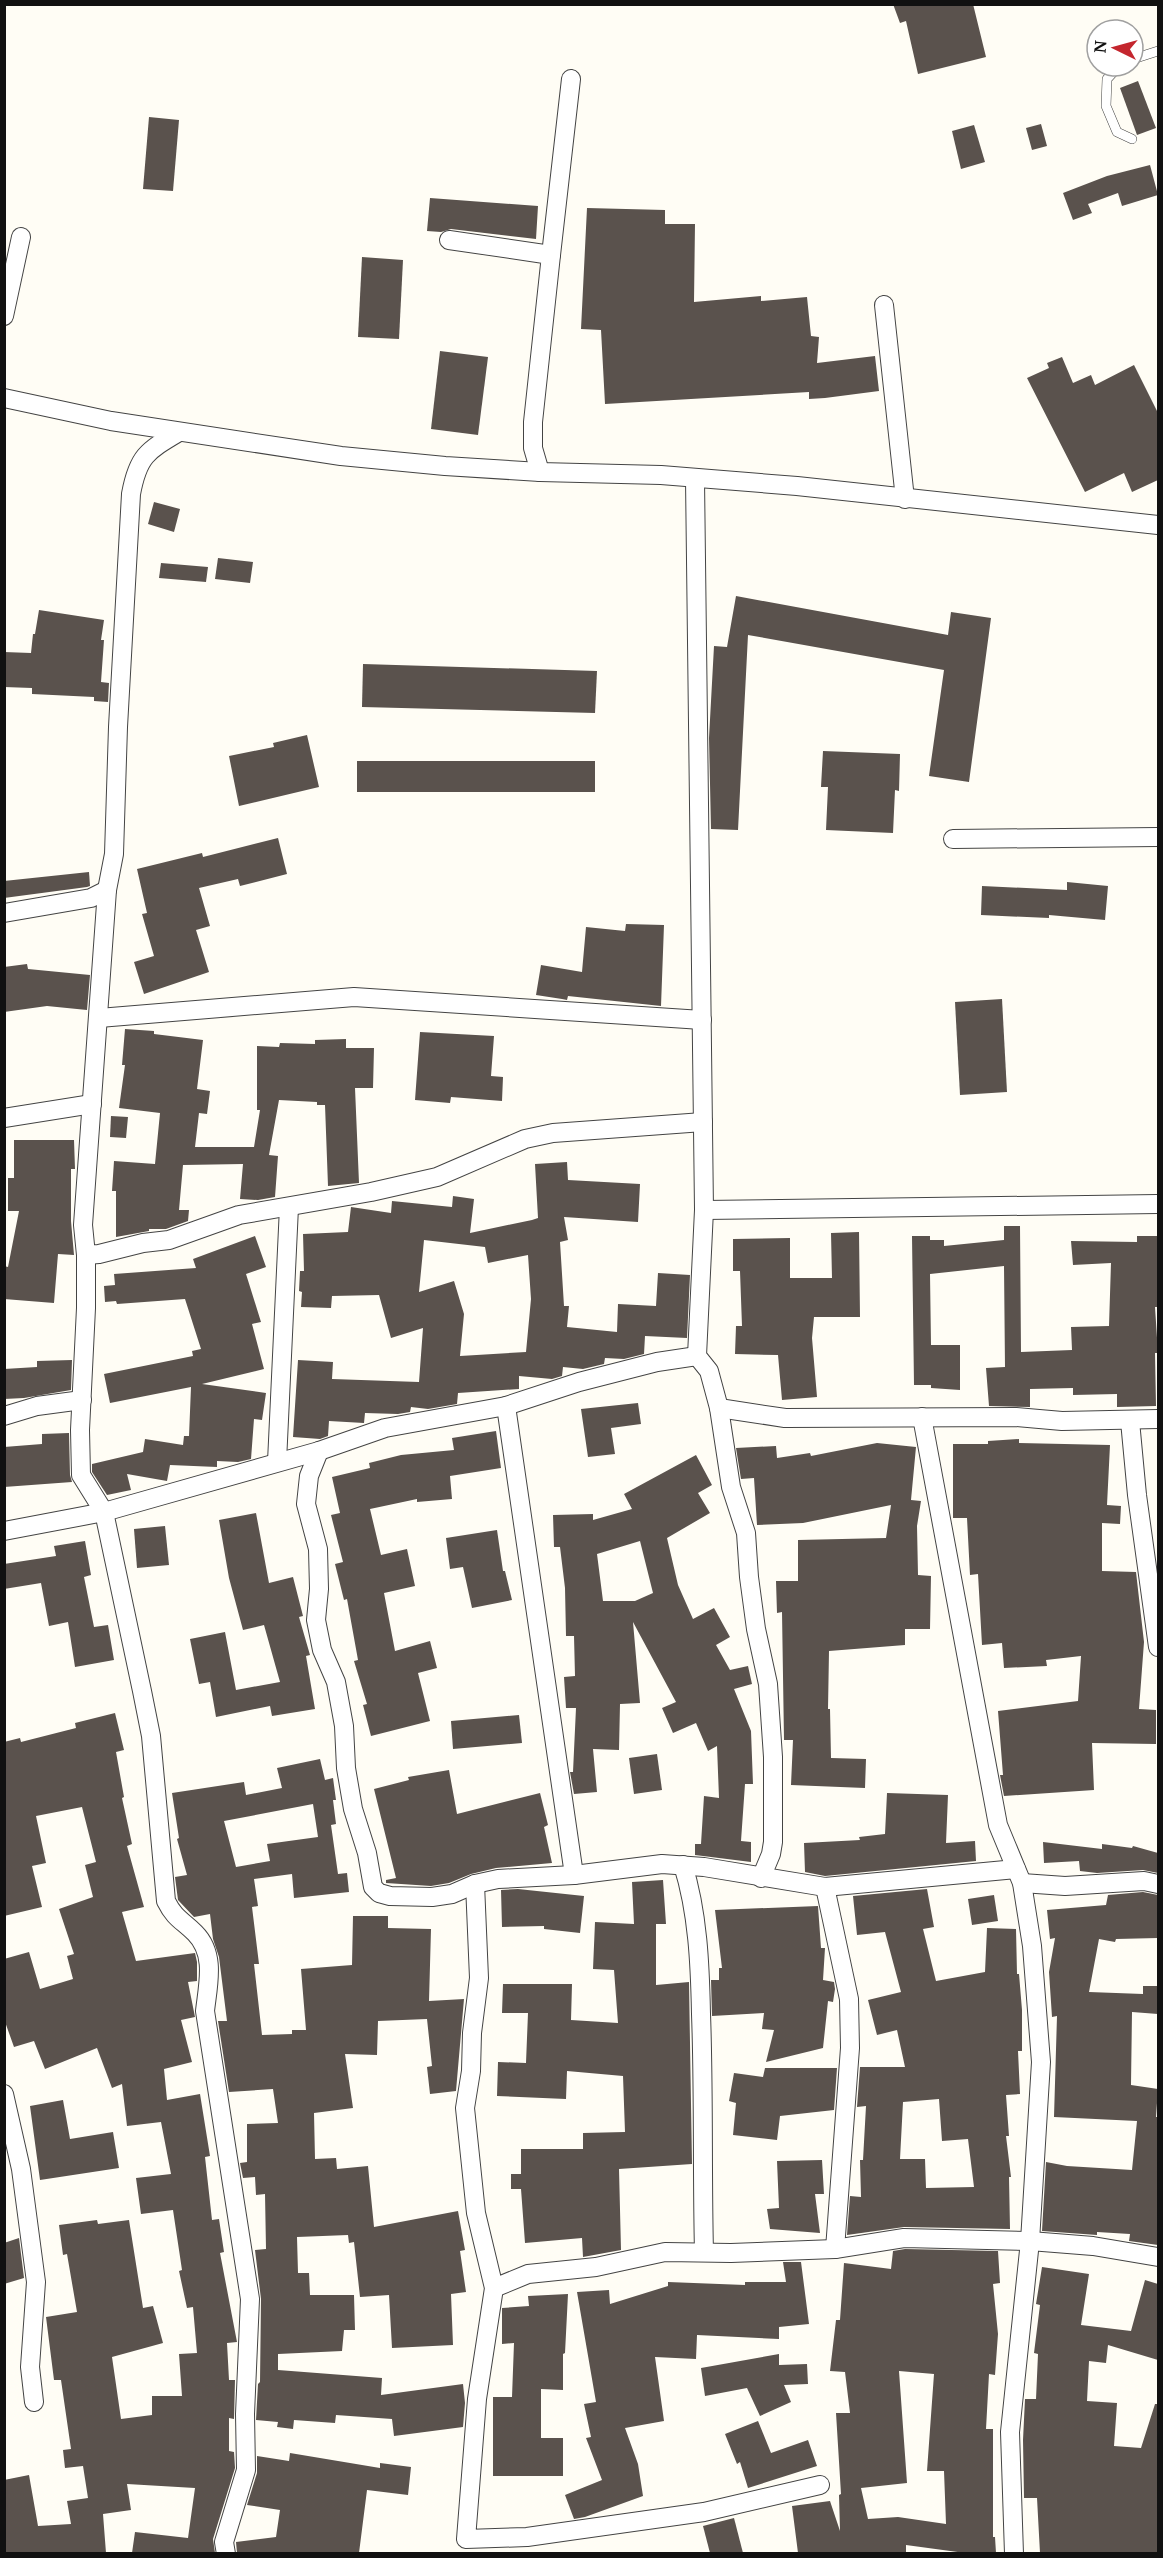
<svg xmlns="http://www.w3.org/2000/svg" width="1163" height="2558" viewBox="0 0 1163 2558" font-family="'Noto Serif',serif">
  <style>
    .building { fill: #5a524d; fill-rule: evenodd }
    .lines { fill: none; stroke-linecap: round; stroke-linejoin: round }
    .service-casing { stroke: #444; stroke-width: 10 }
    .minor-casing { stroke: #444; stroke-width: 20 }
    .service { stroke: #fff; stroke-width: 9 }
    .minor { stroke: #fff; stroke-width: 18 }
  </style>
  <rect width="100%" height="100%" fill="#fffdf5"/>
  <!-- building -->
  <g class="building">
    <path d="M893,4H973L986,57L918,74L906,21L900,23Z"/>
    <path d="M1138,81L1156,128L1137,135L1120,88Z"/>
    <path d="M149,117L179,120L173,191L143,189Z"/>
    <path d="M1041,124L1047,146L1032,150L1026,128Z"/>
    <path d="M974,125L985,162L961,169L952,131Z"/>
    <path d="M1150,165L1158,195L1122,206L1118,193L1088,204L1092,213L1073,220L1063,193L1107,176Z"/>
    <path d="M430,198L538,206L536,239L451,229L441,232L427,231Z"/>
    <path d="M587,208L665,210V224H695L694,302L761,296V301L807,297L811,336L819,337L817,363L875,356L879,391L825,398L809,399V392L605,404L601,330L581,329Z"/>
    <path d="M362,257L403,260L399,339L358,337Z"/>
    <path d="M440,351L488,357L478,435L431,429Z"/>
    <path d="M1062,357L1073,383L1091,375L1095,385L1134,365L1158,413V480L1132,492L1124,473L1085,492L1027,378L1049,368L1047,363Z"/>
    <path d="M154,502L180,509L174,532L148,524Z"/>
    <path d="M218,558L253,562L250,583L215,579Z"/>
    <path d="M161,563L208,567L206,582L159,578Z"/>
    <path d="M736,596L948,635L951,612L991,618L969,782L929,776L944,670L748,635L738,830L711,829L709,738L714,646L727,647Z"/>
    <path d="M39,610L104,620L101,640H104L101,682L109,683L108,702L94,701V697L32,694V688L4,687V652L31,653L33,634H35Z"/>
    <path d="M363,664L597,671L595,713L362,707Z"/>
    <path d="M307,735L319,787L239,806L229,756L274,747L273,743Z"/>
    <path d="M823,751L900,754L899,791L895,790L893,833L826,830L828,787H821Z"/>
    <rect x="357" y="761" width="238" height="31"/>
    <path d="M278,838L287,874L240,886L238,879L199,888L210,926L196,930L209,972L144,994L134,962L154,956L142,914L147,913L137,869L202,853L203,857Z"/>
    <path d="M89,872L90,886L87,887L4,898V881Z"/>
    <path d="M1067,882L1108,886L1105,920L1049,915V918L981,915L982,886L1067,890Z"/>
    <path d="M626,924L664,925L661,1006L568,996L567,1000L562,999L536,995L541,965L582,972L586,927L625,931Z"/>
    <path d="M27,964L28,969L90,975L87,1010L47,1006L4,1012V967Z"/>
    <path d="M1002,999L1007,1092L960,1095L955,1002Z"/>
    <path d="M125,1029L154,1031V1034L203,1040L197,1089L210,1091L207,1114L199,1113L195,1147H254L260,1110H257V1046L279,1047L280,1043L315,1044V1040L346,1039V1048H374L373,1088H355L359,1183L328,1186L325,1105H317V1102L279,1100L269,1155L278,1156L275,1197L258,1200L240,1199L243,1164L183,1165L179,1210H189L188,1221L166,1229H149V1231L116,1237V1191H112L114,1161L155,1164L160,1113L119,1108L125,1065H122Z"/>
    <path d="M420,1032L494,1036L491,1076L503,1077L502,1101L451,1097L450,1103L415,1100Z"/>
    <path d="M111,1116L128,1117L126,1138L110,1137Z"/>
    <path d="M14,1140H74L75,1169H71V1221L74,1255L58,1254L54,1303L4,1299V1266L8,1267L19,1211H8V1178H14Z"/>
    <path d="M567,1162L568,1180L640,1184L638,1222L564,1217L568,1240L560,1242L564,1306H569L567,1327L617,1332L618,1304L656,1306L658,1273L690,1275L687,1338L645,1336L644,1354L624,1359L605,1358L604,1364L583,1369L563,1367L562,1376L552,1379L519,1376V1389L458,1393L457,1404L428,1409L411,1407L410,1412L398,1414L365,1413L364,1423L329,1421L328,1436L320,1439L293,1437L298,1360L333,1362L332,1379L419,1382L423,1328L391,1338L379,1295L332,1296L331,1308L301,1307L302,1292L299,1291L300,1271H304L303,1234L348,1232L351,1207L391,1213L392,1201L452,1207L453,1196L474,1199L470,1233L532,1220L538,1218L535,1164ZM424,1240L485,1247L488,1263L528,1255L531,1299L526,1352L460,1356L464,1314L454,1281L419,1292Z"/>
    <path d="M1004,1226H1020L1021,1352L1072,1350L1071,1327L1109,1326L1111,1263L1073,1265L1071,1241L1137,1242V1236H1157L1158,1307H1155L1158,1353H1155L1156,1406L1117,1407V1394L1073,1395V1388L1030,1389V1407L989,1406L986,1368L1005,1367L1004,1266L930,1274L931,1345H960V1390L931,1388V1385H914L912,1236H930V1240H944V1246L1004,1240Z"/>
    <path d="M859,1232L860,1317H814L812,1338L817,1397L782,1400L778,1355L735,1354L736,1326H742L740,1271H733V1239L790,1238V1278H832L831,1233Z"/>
    <path d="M255,1236L266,1267L246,1274L261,1322L252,1324L264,1369L202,1384L266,1393L262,1420L254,1419L251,1459L238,1462L217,1461V1467L170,1465L167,1481L127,1474L131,1490L107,1495L92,1472V1464L143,1452L145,1439L183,1445L184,1436H189L191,1387L110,1403L104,1374L193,1356L192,1351L201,1349L185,1299L117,1304L116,1301L105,1302L104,1286L115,1285L114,1274L196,1268L193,1259Z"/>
    <path d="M72,1360L71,1390L24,1398L4,1399V1369L37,1367V1361Z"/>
    <path d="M638,1403L641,1424L611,1428L615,1454L588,1457L581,1409Z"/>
    <path d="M496,1431L501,1468L450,1476L452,1499L417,1502V1499L370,1509L381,1555L407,1549L415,1586L384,1593L395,1651L430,1641L437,1668L418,1673L430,1721L371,1736L363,1705L367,1704L354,1661L358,1660L347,1599L344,1600L335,1564L343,1562L331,1515L340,1513L332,1477L370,1468L369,1463L401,1455L454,1450L452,1438Z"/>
    <path d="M69,1433L70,1475L72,1482L4,1487V1447L42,1444V1434Z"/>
    <path d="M1019,1439V1443L1110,1445L1107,1505L1121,1506L1120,1524L1102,1523V1571L1136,1572L1144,1642L1139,1709L1156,1710V1744L1092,1743L1094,1790L1004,1796L1000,1775H1003L998,1711L1078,1701L1081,1656L1046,1660L1047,1666L1004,1668L1002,1643L982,1645L978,1574L970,1575L967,1518H953V1444H988V1441Z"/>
    <path d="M877,1443L916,1447L911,1500L921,1501L917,1526L918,1575L931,1576L930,1629H905V1645L829,1651L828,1709H830L831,1758L866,1759L865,1788L791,1785L793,1740H784L782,1612L777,1613L776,1581H798V1540L886,1538L891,1505L803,1523L757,1525L754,1478L741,1479L736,1448L776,1446L777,1458L810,1453L811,1456Z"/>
    <path d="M696,1455L712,1485L698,1493L710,1513L667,1538L678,1585L693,1619L714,1608L730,1637L716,1645L730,1670L748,1666L752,1684L734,1689L751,1731L753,1784H745L741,1841L751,1842V1862L695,1855V1844H701L704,1796L719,1798L717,1746L708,1751L696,1723L673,1733L662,1708L676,1702L633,1622L640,1703L620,1704L619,1750L593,1749L597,1792L574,1794L570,1772H573L576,1708H566L564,1677L575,1676L574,1636H566L565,1588L560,1547H554L553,1515L593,1514V1520L632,1509L624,1494ZM640,1541L653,1593L635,1601H603L597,1554Z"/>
    <path d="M256,1513L269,1583L293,1577L303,1616L299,1617L310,1655L306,1656L315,1709L272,1716L270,1706L216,1717L210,1682L199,1684L190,1639L225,1632L236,1690L280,1682L264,1625L243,1630L229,1578L219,1520Z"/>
    <path d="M165,1526L169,1565L137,1568L134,1529Z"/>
    <path d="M497,1530L503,1571H505L512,1600L472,1608L463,1567L450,1569L446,1538Z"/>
    <path d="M85,1541L91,1575L84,1577L94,1627L108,1625L114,1660L75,1667L68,1622L49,1626L41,1583L4,1589V1564L56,1556L54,1546Z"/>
    <path d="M115,1713L124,1750L116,1752L124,1797L122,1798L132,1844L127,1846L144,1907L122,1912L136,1961L195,1953L197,1962V1981L188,1982L195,2017L181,2020L192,2062L164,2069L167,2100L200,2094L210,2156L205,2157L212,2220L219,2219L224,2252L220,2253L237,2342L227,2343L229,2380H235L234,2419L229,2418V2451L234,2452L235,2468L213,2539L215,2553H132L135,2532L188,2538L195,2488L127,2484L131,2510L103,2514L106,2553H4V2480L29,2475L38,2526L71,2524L67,2501L88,2498L83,2466L65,2468L63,2450L71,2449L61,2380H54L46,2317L77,2312L67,2254L63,2255L59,2225L97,2220L98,2224L129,2220L143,2308L153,2306L163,2343L112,2357L121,2419L152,2415V2396H182L179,2354L197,2353L193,2307L187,2308L179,2271L182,2270L173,2210L141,2214L136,2178L171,2174L161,2122L127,2126L122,2084L112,2088L97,2048L45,2069L34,2041L14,2047L4,2019V1959L29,1952L40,1989L73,1979L67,1956L74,1954L59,1909L93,1897L85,1865L96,1862L82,1807L36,1816L46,1863L32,1866L42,1907L4,1916V1742L20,1738L21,1742L76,1728L75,1723Z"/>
    <path d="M519,1715L522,1743L453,1749L451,1721Z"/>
    <path d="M657,1754L662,1790L634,1794L629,1758Z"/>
    <path d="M320,1759L325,1780L333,1778L336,1800H333L336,1824L331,1825L338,1874L347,1873L349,1892L294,1898L292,1874L254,1879L258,1906L252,1907L259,1964H254L262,2035L292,2034V2030H306L301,1969L352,1965L353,1916H388V1928L431,1929L429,2001L464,1999L456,2091L430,2094L427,2067L432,2066L427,2019L378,2021L377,2055L345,2054L353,2108L314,2113L315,2159L336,2158L337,2169L368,2166L374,2227L458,2211L465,2250L460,2251L466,2292L451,2294L453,2345L392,2348L389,2295L360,2297L354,2242L349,2243L348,2235L297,2237L298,2273H309L310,2295H354L355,2330H344L342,2351L278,2354V2370L382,2378L381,2395L463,2384L465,2403L463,2427L394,2436L392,2419L336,2415L335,2423L294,2420L293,2429L277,2427L278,2422L256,2420L258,2384L260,2382L261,2299L255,2250L266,2249L265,2194L256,2195L255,2177L243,2178L240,2163L247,2162V2124L278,2123L273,2089L229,2092L218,2021H227L219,1957L213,1939L210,1914L194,1917L178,1900L175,1877L187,1875L177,1839L179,1838L172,1793L244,1782L246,1795L282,1788L277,1768ZM313,1804L318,1837L267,1844L270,1861L236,1867L224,1821Z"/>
    <path d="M449,1770L457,1814L540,1793L548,1825L544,1827L552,1863L496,1868L471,1874L449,1883L431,1886L386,1883V1880L396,1878L374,1789L409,1780L408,1777Z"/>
    <path d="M887,1793L948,1795L946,1843L975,1841L976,1861L825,1876L805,1872L804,1843L860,1840L859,1837L885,1834Z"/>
    <path d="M1043,1842L1102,1849V1844L1132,1848L1133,1846L1158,1853V1873L1143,1870L1097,1873L1080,1871L1079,1861L1044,1863Z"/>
    <path d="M663,1880L666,1924H656V1985L689,1982L692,2164L619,2169L621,2250L583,2257L582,2238L525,2243L521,2189H511V2174H521V2149H583V2133L625,2132L623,2076L567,2071L566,2099L497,2096L498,2062L526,2063L528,2013H502L503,1984H572L571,2020L618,2023L614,1970L593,1969L595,1922L634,1924L632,1882Z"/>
    <path d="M518,1889L584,1896L580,1933L544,1929V1926L502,1927L501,1890Z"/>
    <path d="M927,1889L934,1927L923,1929L936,1981L985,1972L987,1928L1016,1929L1017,1974H1019L1022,2010V2051H1018L1020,2094L1006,2095L1009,2136H1006L1011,2177H1009L1010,2229L904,2227L847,2235L850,2196L861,2197L860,2160H863L866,2106L857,2107L860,2067H905L897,2030L877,2035L868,2000L901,1992L885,1932L857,1935L853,1896ZM939,2099L942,2141L968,2139L974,2187L926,2188L925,2159H900L903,2102Z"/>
    <path d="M1143,1892L1158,1895V1938L1116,1939L1115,1942L1099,1939L1089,1992L1143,1994V1986H1158V2014L1132,2012L1131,2085L1158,2089L1156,2117H1158V2245L1129,2241L1130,2234L1097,2232V2235L1042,2231L1046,2162L1067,2166L1132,2170L1137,2121L1054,2117L1057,2016L1052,2017L1049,1972L1055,1938L1050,1939L1047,1910L1106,1905L1108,1895Z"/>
    <path d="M994,1895L998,1921L972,1925L968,1899Z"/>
    <path d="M818,1906L821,1948H825L823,1980L834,1982L835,1989L833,2002L828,2001L823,2048L766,2062L774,2030L762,2029L764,2013L712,2016L711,1980H719V1968H722L715,1910Z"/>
    <path d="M765,2068H837L834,2110L780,2116L777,2140L733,2135L736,2103L729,2101L734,2073L763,2077Z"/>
    <path d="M63,2100L70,2139L113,2132L119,2168L40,2180L30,2106Z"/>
    <path d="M822,2160L824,2194H815L820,2233L770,2229L767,2209L779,2208L777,2161Z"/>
    <path d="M19,2238L24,2278L4,2284V2243Z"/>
    <path d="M905,2249L998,2251L1000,2283L993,2284L998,2334L995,2375L989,2374L986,2429H993V2537H995L996,2553H965L906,2545V2553H798L792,2506L830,2501L840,2531L839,2495L841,2494L836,2413H850L845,2372L830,2371L836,2320H840L844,2263L891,2269L893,2251ZM899,2371L934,2374L927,2471H944L946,2524L898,2517L868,2519L861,2488L907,2483Z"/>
    <path d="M783,2262H801L809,2324L779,2327V2339L697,2335L696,2359L655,2357L664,2421L625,2428L638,2464L643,2496L585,2517L574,2519L565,2495L602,2480L586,2438L591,2437L584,2404L596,2402L577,2292L609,2290L610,2304L668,2286V2282L745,2285V2282H786Z"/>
    <path d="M1042,2267L1089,2274L1081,2325L1131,2331L1145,2280L1158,2284V2360L1108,2345L1106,2363L1089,2361L1087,2401L1117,2403L1114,2446L1141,2448L1155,2404H1158V2553H1040L1037,2498H1024L1023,2440L1025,2399H1036L1038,2354L1034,2353L1040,2305L1036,2304Z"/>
    <path d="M568,2294L565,2353L563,2354V2390L541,2389V2438H563V2476H493V2397H512L514,2343L502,2344V2308L529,2306L528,2296Z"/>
    <path d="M779,2354V2365L807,2364L808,2384L784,2385L791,2402L760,2416L747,2388L705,2396L701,2368Z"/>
    <path d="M758,2421L771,2453L808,2440L817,2466L748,2488L740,2462L737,2464L725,2434Z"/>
    <path d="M290,2453L380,2468V2463L411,2467L408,2495L367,2490L359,2553H237L236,2542L276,2537L280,2510L247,2505L257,2473V2456L289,2461Z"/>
    <path d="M734,2518L743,2553H710L703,2526Z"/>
  </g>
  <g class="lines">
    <defs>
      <g id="service">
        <path d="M1133,59L1158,51"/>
        <path d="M1119,66L1107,79L1106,106L1117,132L1132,139"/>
      </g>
      <g id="minor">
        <path d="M449,240L551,255L533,422V448L540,472"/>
        <path d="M551,255L571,79"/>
        <path d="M884,305L905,499"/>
        <path d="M4,316L21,237"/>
        <path d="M4,398L111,421L341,456L445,466L540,472L661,475L797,486L1158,525"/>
        <path d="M179,432C147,451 138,456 131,494L118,727L114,854L107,890L83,1225L86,1255V1308L80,1430L81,1475L104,1512L142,1691L151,1736L166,1901C175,1919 182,1920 195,1933C216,1954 208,1984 205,2011L250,2299L245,2414L246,2470L224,2542L226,2554"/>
        <path d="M695,479L704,1210L697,1356L709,1371L719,1408L731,1487L746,1533L749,1577L756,1629L768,1684L773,1757V1842L771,1854L761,1878"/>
        <path d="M953,839L1158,837"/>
        <path d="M4,913L91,898L107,890"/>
        <path d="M99,1018L354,997L702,1020"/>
        <path d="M4,1118L92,1104"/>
        <path d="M704,1210L1158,1204"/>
        <path d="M86,1255L99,1254L143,1243L169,1240L239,1215L371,1192L437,1177L525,1139L553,1133L703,1122"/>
        <path d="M506,1406L574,1875"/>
        <path d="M719,1408L785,1418L1016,1417L1062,1421L1158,1419"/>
        <path d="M4,1416L37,1406L82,1400"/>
        <path d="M922,1417L998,1825L1022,1883L1025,1902L1032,1946L1041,2062L1030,2241L1010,2432L1014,2554"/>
        <path d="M1130,1421L1137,1495L1158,1647"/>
        <path d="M319,1451L309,1476L306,1504L318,1549L319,1589L316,1620L322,1650L336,1682L344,1726L346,1768L353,1809L367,1853L373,1887L379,1893L390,1896L432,1897L452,1894L475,1884L498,1879L574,1875L662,1864L704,1867L825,1887L1016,1869"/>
        <path d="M277,1462L289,1207"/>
        <path d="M4,1531L104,1512L319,1451L385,1428L506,1406L579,1382L657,1362L697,1356"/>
        <path d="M683,1865C698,1913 700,1965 701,2014C704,2094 702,2173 704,2252"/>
        <path d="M1022,1883L1065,1886L1144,1881L1158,1884"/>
        <path d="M475,1884L479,1978L472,2033L471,2071L465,2108L476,2213L494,2288L477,2399L466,2539L527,2537L704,2512L820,2485"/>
        <path d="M825,1887L849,1999L850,2048L835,2249"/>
        <path d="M4,2094L21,2169L36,2282L30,2367L34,2402"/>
        <path d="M494,2288L528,2274L596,2267L665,2252L731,2253L835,2249L904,2238L1030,2241L1093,2246L1158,2257"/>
      </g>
    </defs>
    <!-- service casing -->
    <use href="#service" class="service-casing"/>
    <!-- minor casing -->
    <use href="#minor" class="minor-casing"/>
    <!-- service -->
    <use href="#service" class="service"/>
    <!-- minor -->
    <use href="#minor" class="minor"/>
  </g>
  <!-- border -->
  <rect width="1163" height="2558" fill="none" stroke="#111111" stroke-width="12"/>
  <!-- north arrow -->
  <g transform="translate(1115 48) rotate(275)"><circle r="28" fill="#ffffff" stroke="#a0a0a0" stroke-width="1.5"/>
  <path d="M0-4.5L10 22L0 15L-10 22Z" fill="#c4262e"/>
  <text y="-9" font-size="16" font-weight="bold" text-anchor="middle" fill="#111111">N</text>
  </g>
</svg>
